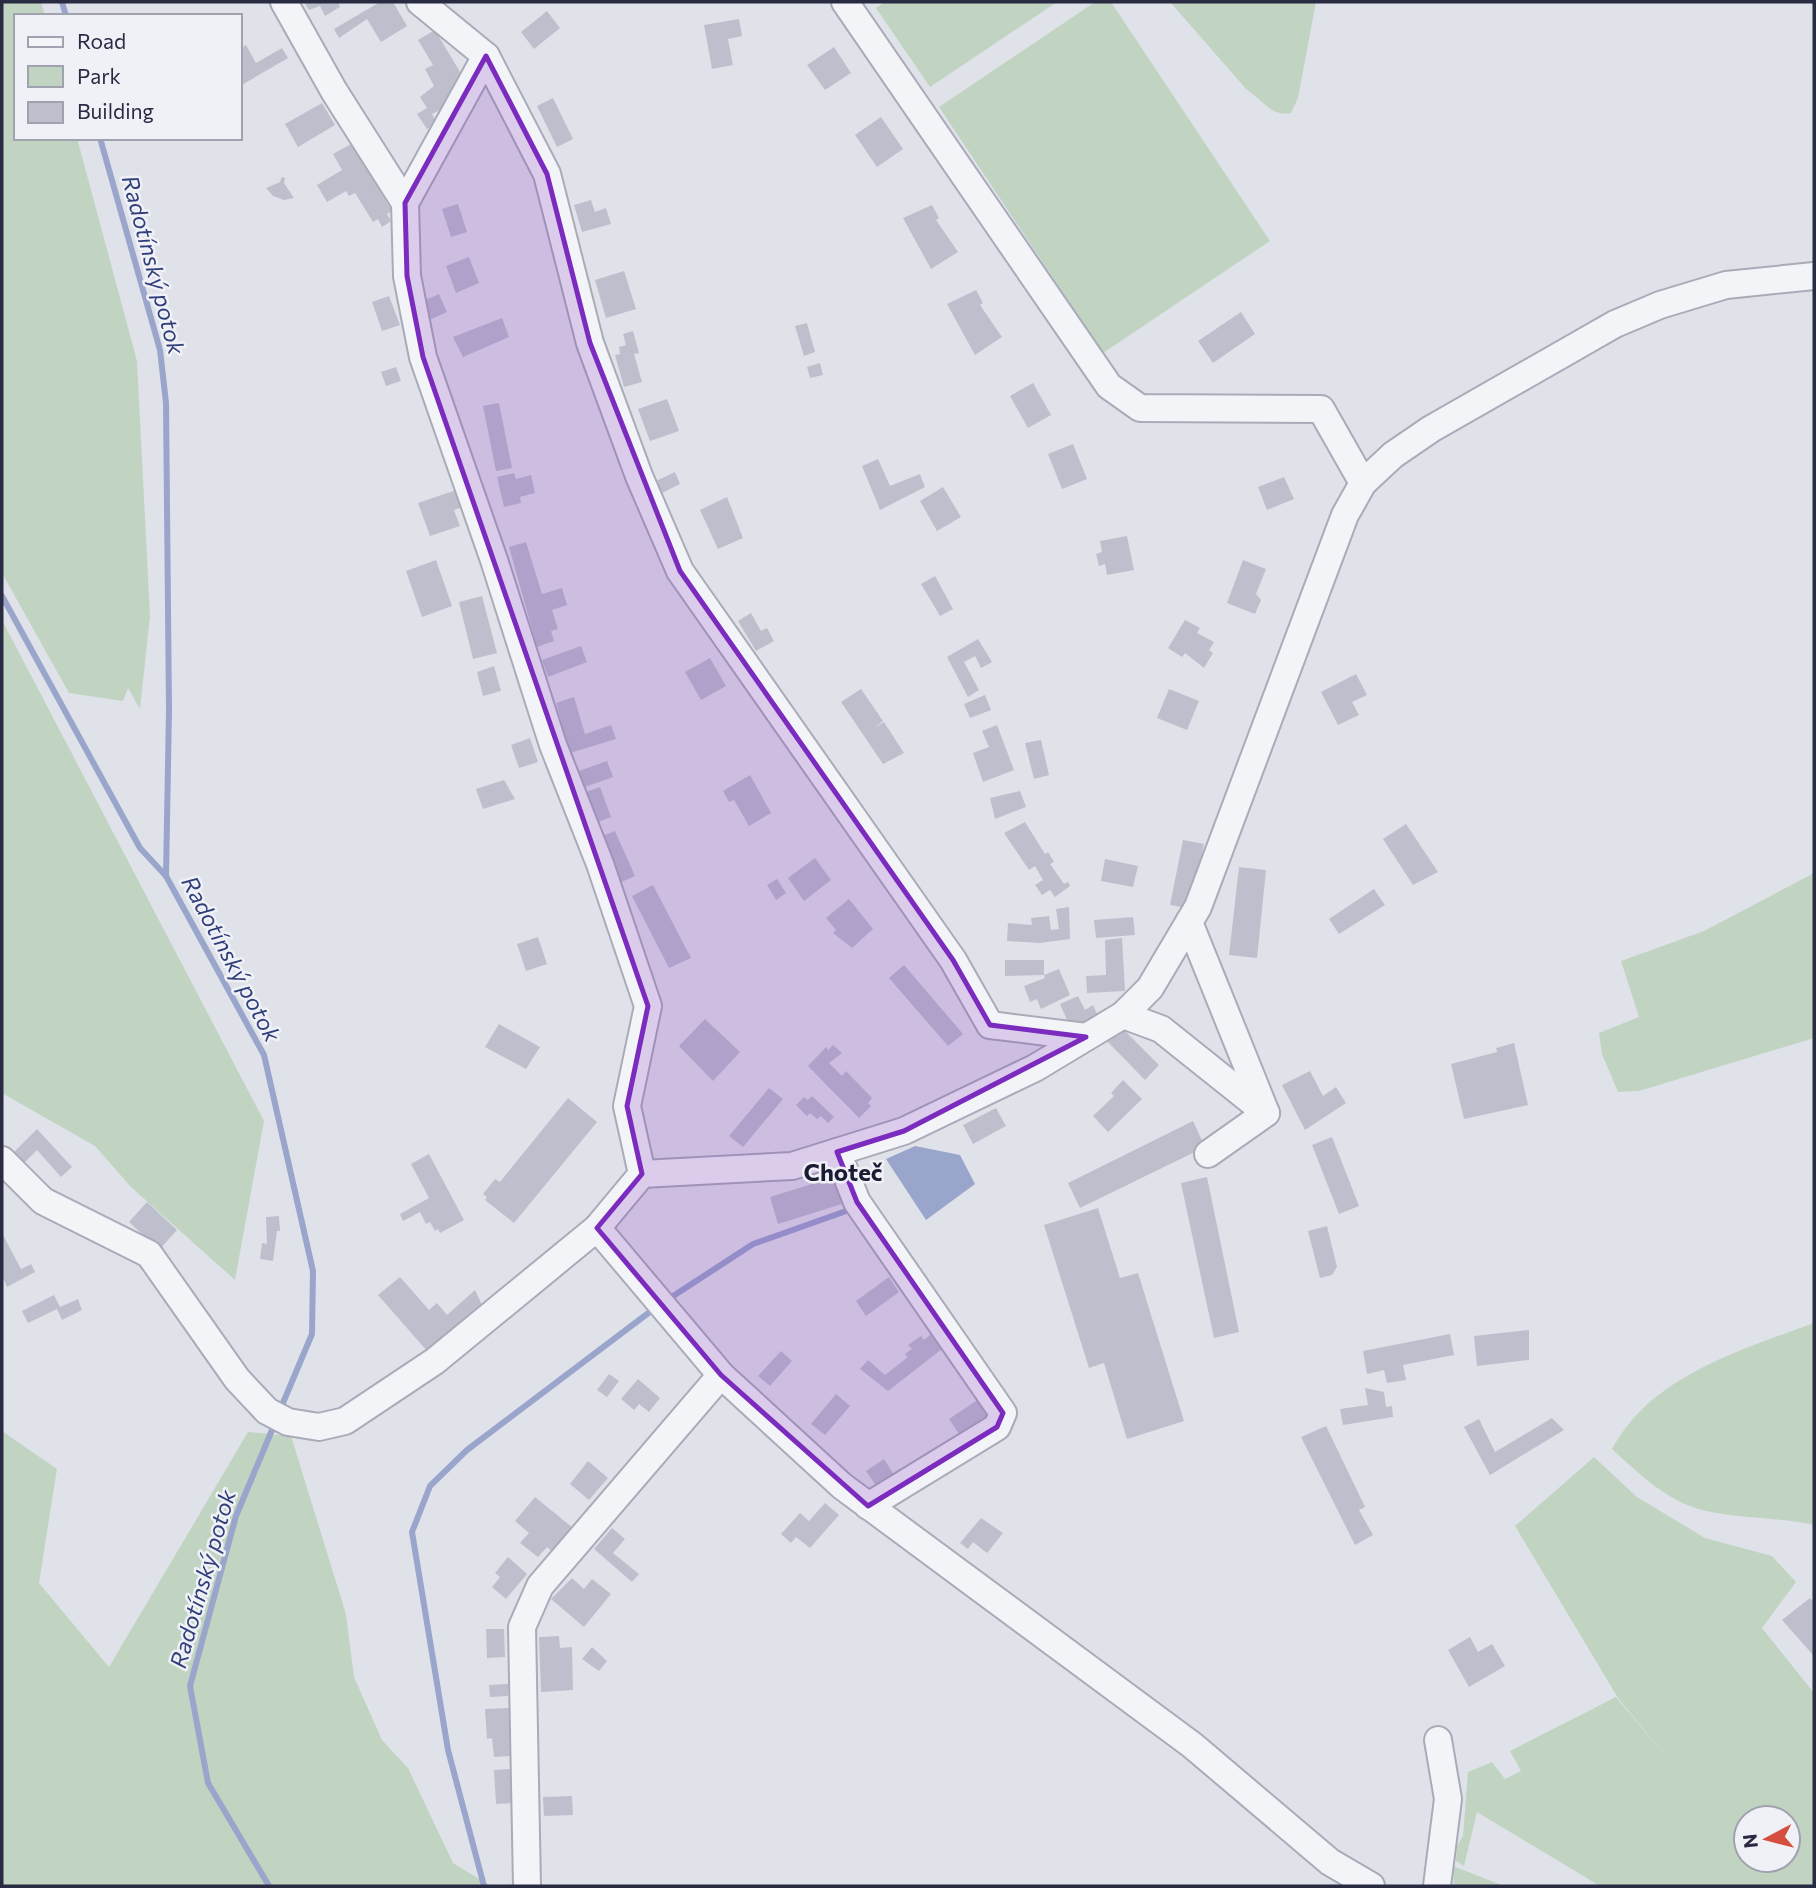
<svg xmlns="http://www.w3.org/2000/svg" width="1816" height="1888" viewBox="0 0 1816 1888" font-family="Commissioner,sans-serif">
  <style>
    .green { fill: #c1d4c1; fill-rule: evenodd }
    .water { fill: #9aa5cc }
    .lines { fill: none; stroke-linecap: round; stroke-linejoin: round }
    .stream { stroke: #9aa5cc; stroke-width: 6 }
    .building { fill: #bdbfcd }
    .minor-casing { stroke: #a9abb8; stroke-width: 30 }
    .minor { stroke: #f3f4f8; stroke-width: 26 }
    .marked { fill: #7b2cbf; fill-opacity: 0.2; stroke: #7b2cbf; stroke-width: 5; stroke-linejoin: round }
    .labels { text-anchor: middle; stroke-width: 5; stroke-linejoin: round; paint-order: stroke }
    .water-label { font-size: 23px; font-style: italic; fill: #303e79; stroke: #f0f1f7 }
    .quarter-label { font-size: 24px; font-weight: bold; fill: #1a1c33; stroke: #f0f1f7 }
  </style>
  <rect width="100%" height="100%" fill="#e0e2ea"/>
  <!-- green -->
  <g class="green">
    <path d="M2,2H41L45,16H16V138H77L137,361L150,616L140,709L128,688L123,701L69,693L2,573Z"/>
    <path d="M885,2H1057L930,87L876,8Z"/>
    <path d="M1095,2H1111L1270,241L1103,353L939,107Z"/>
    <path d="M1170,2H1316L1298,98L1291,113C1272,118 1262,99 1247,90Z"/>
    <path d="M2,620L264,1121L235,1280L131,1187L95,1146L2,1093Z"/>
    <path d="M1814,873V1038L1639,1091L1618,1092L1602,1054L1599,1033L1639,1017L1621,961L1704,931Z"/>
    <path d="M1814,1323V1525C1779,1517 1742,1519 1706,1511C1669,1503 1639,1474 1612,1449C1651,1376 1741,1350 1814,1323Z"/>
    <path d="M2,1431L57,1469L39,1583L109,1667L248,1432L291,1436L346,1614L354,1677L382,1740L408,1768L453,1863L491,1886H2Z"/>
    <path d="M1594,1457L1637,1497L1705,1538L1772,1556L1796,1582L1762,1628L1814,1693V1886H1600L1477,1812L1464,1866L1456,1861L1457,1846L1463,1836L1468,1772L1492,1762L1505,1779L1521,1771L1510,1751L1616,1697L1675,1767L1618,1698L1515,1526ZM1746,1818H1788V1860H1746Z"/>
    <path d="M1453,1866L1504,1886H1454Z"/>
  </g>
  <!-- water -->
  <path class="water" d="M915,1146L960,1155L975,1184L926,1220L886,1159Z"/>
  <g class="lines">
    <!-- stream -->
    <g class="stream">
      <path d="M62,2L66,16"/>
      <path d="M100,138L160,350L166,403L169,710L166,876L264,1055L313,1271L312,1334L280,1410"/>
      <path d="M2,596L140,848L166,876"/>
      <path d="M667,1300L753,1244L849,1210"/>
      <path d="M269,1886L208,1783L190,1686L236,1516L275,1423"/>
      <path d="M484,1886L448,1750L412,1532L430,1486L467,1450L655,1308"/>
    </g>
  </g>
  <!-- building -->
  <g class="building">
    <path d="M304,2H338L340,7L325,16L320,6L309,10Z"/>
    <path d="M380,2H393L407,26L381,42L367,19L339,38L334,29Z"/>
    <path d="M547,11L560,28L534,49L521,32Z"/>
    <path d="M739,19L742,36L728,39L733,65L712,69L704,25Z"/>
    <path d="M435,30L460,72L442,109L432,114L437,123L427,129L417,114L427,108L420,97L434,86L425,69L433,65L418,40Z"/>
    <path d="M246,45L256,63L282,48L288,58L240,86V49Z"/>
    <path d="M834,47L851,73L825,90L807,65Z"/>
    <path d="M553,98L573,139L557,147L537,106Z"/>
    <path d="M322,103L335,125L298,147L285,124Z"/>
    <path d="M881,117L903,149L877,167L855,135Z"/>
    <path d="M351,144L392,211L387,214L391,221L382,227L378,219L373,222L355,193L349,196L346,191L327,202L317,185L342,170L333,154Z"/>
    <path d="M282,177L285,178L284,183L294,198L284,200L273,196L266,188L280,182Z"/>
    <path d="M591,200L595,212L606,208L611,224L582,232L574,205Z"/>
    <path d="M458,204L467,232L451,237L442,209Z"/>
    <path d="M932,205L939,218L936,220L958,252L931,269L903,218Z"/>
    <path d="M469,257L479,283L456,293L446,266Z"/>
    <path d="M624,271L636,309L606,318L595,280Z"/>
    <path d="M976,290L983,303L980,305L1002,337L975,355L947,304Z"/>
    <path d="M439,294L447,312L429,320L421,302Z"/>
    <path d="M389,296L400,325L382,331L372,302Z"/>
    <path d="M1241,312L1255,334L1213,363L1198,341Z"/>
    <path d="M502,318L509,337L463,357L453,337Z"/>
    <path d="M807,323L815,352L804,356L795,326Z"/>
    <path d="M633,331L639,353L634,354L642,382L624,387L615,355L620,354L619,347L626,345L623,334Z"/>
    <path d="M820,363L823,375L810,378L807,367Z"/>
    <path d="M396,367L401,381L386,386L381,372Z"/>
    <path d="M1033,383L1051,415L1028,428L1010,396Z"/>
    <path d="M667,399L679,431L650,441L638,409Z"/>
    <path d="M499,403L512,468L496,471L483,406Z"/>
    <path d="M1073,444L1087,479L1062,489L1048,454Z"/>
    <path d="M878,459L890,486L920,474L925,487L880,510L862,466Z"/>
    <path d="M675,472L680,484L662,493L656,481Z"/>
    <path d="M514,473L516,479L531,475L535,493L520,497L521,503L504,507L497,477Z"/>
    <path d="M1284,477L1294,499L1267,510L1258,487Z"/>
    <path d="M943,487L961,517L937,531L920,501Z"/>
    <path d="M462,488L468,505L454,510L460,526L430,536L418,503Z"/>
    <path d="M727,497L743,538L718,549L700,510Z"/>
    <path d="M1127,536L1134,570L1107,575L1105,564L1099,566L1096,554L1102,552L1100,541Z"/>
    <path d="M526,542L542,594L562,588L567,605L552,610L558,629L551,631L554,641L537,647L509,547Z"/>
    <path d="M436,560L452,606L422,617L406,571Z"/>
    <path d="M1243,560L1266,569L1256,594L1261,600L1255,614L1227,603Z"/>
    <path d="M935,576L953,609L940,616L921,584Z"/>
    <path d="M482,596L497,653L473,659L459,602Z"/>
    <path d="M751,613L761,631L767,628L774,641L756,651L738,621Z"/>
    <path d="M1185,620L1200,628L1197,633L1214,642L1209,650L1213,653L1204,668L1185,653L1182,657L1168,648Z"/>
    <path d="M978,639L992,662L981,668L975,656L964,662L979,690L968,697L947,657Z"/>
    <path d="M581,646L587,662L548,677L542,660Z"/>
    <path d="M710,658L726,686L701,700L685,672Z"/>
    <path d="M494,666L501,691L483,696L477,672Z"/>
    <path d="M1356,674L1367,695L1352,702L1359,715L1338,725L1321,692Z"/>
    <path d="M861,689L883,721L874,728L884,722L904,753L883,764L841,702Z"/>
    <path d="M1169,689L1199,701L1187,730L1157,718Z"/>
    <path d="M985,695L991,710L970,718L964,704Z"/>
    <path d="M574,697L585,734L611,725L616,739L570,753L556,703Z"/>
    <path d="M997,725L1014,770L983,782L973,753L989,747L982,731Z"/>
    <path d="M530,738L538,762L519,768L511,745Z"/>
    <path d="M1041,740L1049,775L1034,779L1025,743Z"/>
    <path d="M607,761L613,777L582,788L576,772Z"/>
    <path d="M750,775L771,813L749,826L734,800L729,802L723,791Z"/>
    <path d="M504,780L515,799L483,809L476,789Z"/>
    <path d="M600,787L611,817L595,823L583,793Z"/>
    <path d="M1020,791L1026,807L995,819L990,798Z"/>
    <path d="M1025,822L1045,854L1048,852L1054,862L1050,864L1064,884L1068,882L1070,886L1055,897L1050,890L1042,895L1035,885L1043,880L1035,866L1029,870L1004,833Z"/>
    <path d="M1406,824L1438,872L1413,885L1383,839Z"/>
    <path d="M615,831L635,876L617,884L600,837Z"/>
    <path d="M1183,840L1204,844L1191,909L1170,905Z"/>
    <path d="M815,858L831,880L804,901L788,878Z"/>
    <path d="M1105,859L1138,866L1133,887L1101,881Z"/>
    <path d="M1239,867L1266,870L1257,958L1229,955Z"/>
    <path d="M777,879L786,893L776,900L767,885Z"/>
    <path d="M653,885L691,958L669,968L632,896Z"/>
    <path d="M1374,889L1385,905L1339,934L1329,919Z"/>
    <path d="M849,899L873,929L852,948L833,933L836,930L826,918Z"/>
    <path d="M1069,907L1070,939L1040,943L1007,941L1008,923L1032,925L1031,918L1049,916L1051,930L1059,929L1056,909Z"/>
    <path d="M1133,917L1135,935L1096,938L1094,920Z"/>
    <path d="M538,937L547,964L526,971L517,944Z"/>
    <path d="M1122,938L1125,991L1087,993L1086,976L1106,975L1105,940Z"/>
    <path d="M1005,960H1044V975L1059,969L1070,995L1041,1009L1037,999L1030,1002L1024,986L1045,978L1044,975L1005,976Z"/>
    <path d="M904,965L963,1034L948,1046L889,978Z"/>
    <path d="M1078,996L1085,1010L1093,1005L1099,1018L1077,1029L1073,1020L1068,1022L1060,1004Z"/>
    <path d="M705,1019L740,1052L713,1081L679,1046Z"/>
    <path d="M499,1024L540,1047L526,1069L485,1047Z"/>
    <path d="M1118,1024L1159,1065L1145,1080L1104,1038Z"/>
    <path d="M1514,1043L1528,1105L1464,1119L1451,1064L1497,1052L1496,1048Z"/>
    <path d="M833,1045L842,1053L829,1063L842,1076L846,1071L872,1098L868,1103L871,1106L859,1118L808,1066L826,1047L828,1050Z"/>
    <path d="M1310,1071L1323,1096L1336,1087L1346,1103L1305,1130L1282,1085Z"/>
    <path d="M1123,1080L1142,1099L1108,1132L1093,1116L1114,1096L1111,1093Z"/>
    <path d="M769,1088L783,1099L743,1147L729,1136Z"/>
    <path d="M812,1096L834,1117L828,1123L821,1116L817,1119L810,1113L807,1116L796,1105L804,1097L808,1100Z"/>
    <path d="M568,1098L597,1122L514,1223L485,1200L487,1197L483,1194L495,1179L500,1182Z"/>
    <path d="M996,1108L1006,1126L973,1144L963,1125Z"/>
    <path d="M1193,1121L1205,1147L1080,1208L1068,1183Z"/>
    <path d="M37,1129L72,1167L61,1177L37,1150L23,1164L13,1153Z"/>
    <path d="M1332,1137L1359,1206L1339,1214L1312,1145Z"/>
    <path d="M429,1154L464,1220L440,1233L438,1229L435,1231L430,1222L426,1224L420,1212L403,1221L400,1214L429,1198L411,1164Z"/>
    <path d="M834,1177L842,1204L778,1224L770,1197Z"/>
    <path d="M1207,1177L1239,1332L1214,1338L1181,1183Z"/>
    <path d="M147,1202L177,1230L159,1250L129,1222Z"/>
    <path d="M1098,1208L1120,1278L1138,1273L1184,1421L1127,1439L1104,1363L1089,1368L1044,1225Z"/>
    <path d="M279,1216L280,1231H277L273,1261L260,1259L262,1243L267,1244L266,1217Z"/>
    <path d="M1327,1226L1337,1267L1332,1275L1320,1278L1308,1231Z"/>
    <path d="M2,1233L21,1269L31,1264L35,1272L7,1287L2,1276Z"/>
    <path d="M400,1277L429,1310L437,1303L447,1315L475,1290L482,1305L428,1352L378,1295Z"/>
    <path d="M889,1277L899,1292L866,1316L856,1301Z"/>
    <path d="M54,1295L60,1307L78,1299L82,1310L62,1320L57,1309L28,1323L22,1311Z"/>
    <path d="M1529,1330V1360L1477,1366L1474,1336Z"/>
    <path d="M931,1334L942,1349L888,1391L860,1369L868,1360L885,1375L908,1357L905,1354L912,1349L908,1345L921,1336L924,1340Z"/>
    <path d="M1450,1334L1454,1355L1403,1365L1406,1380L1387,1383L1384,1370L1367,1374L1363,1351Z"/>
    <path d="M781,1351L792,1361L770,1386L758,1376Z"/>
    <path d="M609,1374L619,1381L607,1397L597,1390Z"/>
    <path d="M638,1379L660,1398L649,1412L639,1404L634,1410L621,1399Z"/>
    <path d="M1365,1388L1384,1392L1386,1407L1392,1406L1393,1417L1343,1425L1340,1409L1368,1405Z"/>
    <path d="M836,1394L850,1406L825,1435L811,1424Z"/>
    <path d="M979,1399L989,1414L959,1434L949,1419Z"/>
    <path d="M1552,1418L1564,1430L1490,1475L1464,1427L1479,1419L1495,1452Z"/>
    <path d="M1326,1426L1365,1507L1359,1510L1373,1535L1355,1545L1301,1437Z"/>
    <path d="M884,1459L894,1475L877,1487L866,1471Z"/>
    <path d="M588,1461L608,1478L589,1500L570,1484Z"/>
    <path d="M535,1497L573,1528L553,1552L547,1547L538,1557L520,1543L529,1533L515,1521Z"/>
    <path d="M825,1503L839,1515L810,1548L796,1537L791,1543L781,1534L800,1513L809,1521Z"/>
    <path d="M981,1518L1003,1533L987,1553L973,1542L968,1549L960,1543Z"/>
    <path d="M612,1528L625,1539L613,1553L639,1574L632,1582L594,1549Z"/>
    <path d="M508,1557L527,1574L506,1599L492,1587L500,1577L495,1573Z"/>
    <path d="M572,1578L584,1589L592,1579L611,1594L584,1627L551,1599Z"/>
    <path d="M1810,1598L1814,1603V1656L1782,1620Z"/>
    <path d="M486,1629H504L505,1657L487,1658Z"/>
    <path d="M559,1636L560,1648L572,1647L573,1690L541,1692L539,1637Z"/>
    <path d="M1470,1637L1478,1652L1492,1644L1505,1666L1469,1687L1448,1650Z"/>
    <path d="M592,1647L607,1661L599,1671L582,1659Z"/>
    <path d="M508,1684V1696L490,1697L489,1685Z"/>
    <path d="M509,1708L511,1756L494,1757L492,1738L487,1739L485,1709Z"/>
    <path d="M512,1769L515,1803L496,1804L494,1770Z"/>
    <path d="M572,1796L573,1815L544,1816L543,1797Z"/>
  </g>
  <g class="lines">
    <defs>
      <g id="minor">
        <path d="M284,2L334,91L405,203"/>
        <path d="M420,2L486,56"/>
        <path d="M845,2L1109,386L1140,408L1321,409L1363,483"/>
        <path d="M1189,922L1266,1113"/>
        <path d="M1123,1015L1161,1029L1265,1112"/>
        <path d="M837,1152L857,1202L1003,1413L997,1427L868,1506"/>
        <path d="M1208,1154L1266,1113"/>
        <path d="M2,1160L43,1201L149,1254L237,1379L267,1411L288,1422L319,1427L345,1421L435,1361L597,1228L642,1174L792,1166L904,1131L1035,1068L1123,1015L1150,988L1198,907L1345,515L1363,483L1393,455L1431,429L1615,324L1660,305L1726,285L1814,276"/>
        <path d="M642,1174L627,1106L648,1006L600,864L553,745L494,560L423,357L407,276L405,203L486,56L547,174L590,343L639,476L680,571L953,960L990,1025L1086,1037"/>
        <path d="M597,1228L721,1375L842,1486L1192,1745L1330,1862L1371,1886"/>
        <path d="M527,1886L522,1627L540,1586L721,1375"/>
        <path d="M1437,1886L1448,1799L1438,1740"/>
      </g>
    </defs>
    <!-- minor casing -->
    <use href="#minor" class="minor-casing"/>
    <!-- minor -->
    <use href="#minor" class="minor"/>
  </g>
  <!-- marked area -->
  <path class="marked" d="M486,56L547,174L590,343L680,571L953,960L990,1025L1086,1037L904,1131L837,1152L857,1202L1003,1413L997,1427L868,1506L721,1375L597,1228L642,1174L627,1106L648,1006L423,357L407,276L405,203Z"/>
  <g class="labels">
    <!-- water labels -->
    <g class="water-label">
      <text transform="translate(153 265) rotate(75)" y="8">Radotínský potok</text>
      <text transform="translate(231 959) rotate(62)" y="8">Radotínský potok</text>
      <text transform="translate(203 1579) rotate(-74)" y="8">Radotínský potok</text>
    </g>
    <!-- quarter labels -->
    <g class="quarter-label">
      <text x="843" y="1181">Choteč</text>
    </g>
  </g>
  <!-- border -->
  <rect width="1816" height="1888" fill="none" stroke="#282b42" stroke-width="7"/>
  <!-- legend -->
  <rect x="14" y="14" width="228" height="126" fill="#f0f1f7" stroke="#a0a2af" stroke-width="2"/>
  <rect x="28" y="37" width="35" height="10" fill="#f3f4f8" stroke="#a0a2af" stroke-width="2"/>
  <text x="77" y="49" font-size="21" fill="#282b42">Road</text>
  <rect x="28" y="66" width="35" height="21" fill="#c1d4c1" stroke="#a0a2af" stroke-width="2"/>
  <text x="77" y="84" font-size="21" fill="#282b42">Park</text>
  <rect x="28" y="102" width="35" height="21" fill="#bdbfcd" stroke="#a0a2af" stroke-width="2"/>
  <text x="77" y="119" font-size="21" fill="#282b42">Building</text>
  <!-- north arrow -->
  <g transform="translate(1767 1839) rotate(263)"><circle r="33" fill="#f0f1f7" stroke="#a0a2af" stroke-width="2"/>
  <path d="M0-5L12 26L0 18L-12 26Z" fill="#d54f3f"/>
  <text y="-10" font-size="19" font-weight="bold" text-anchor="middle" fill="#282b42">N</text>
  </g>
</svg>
